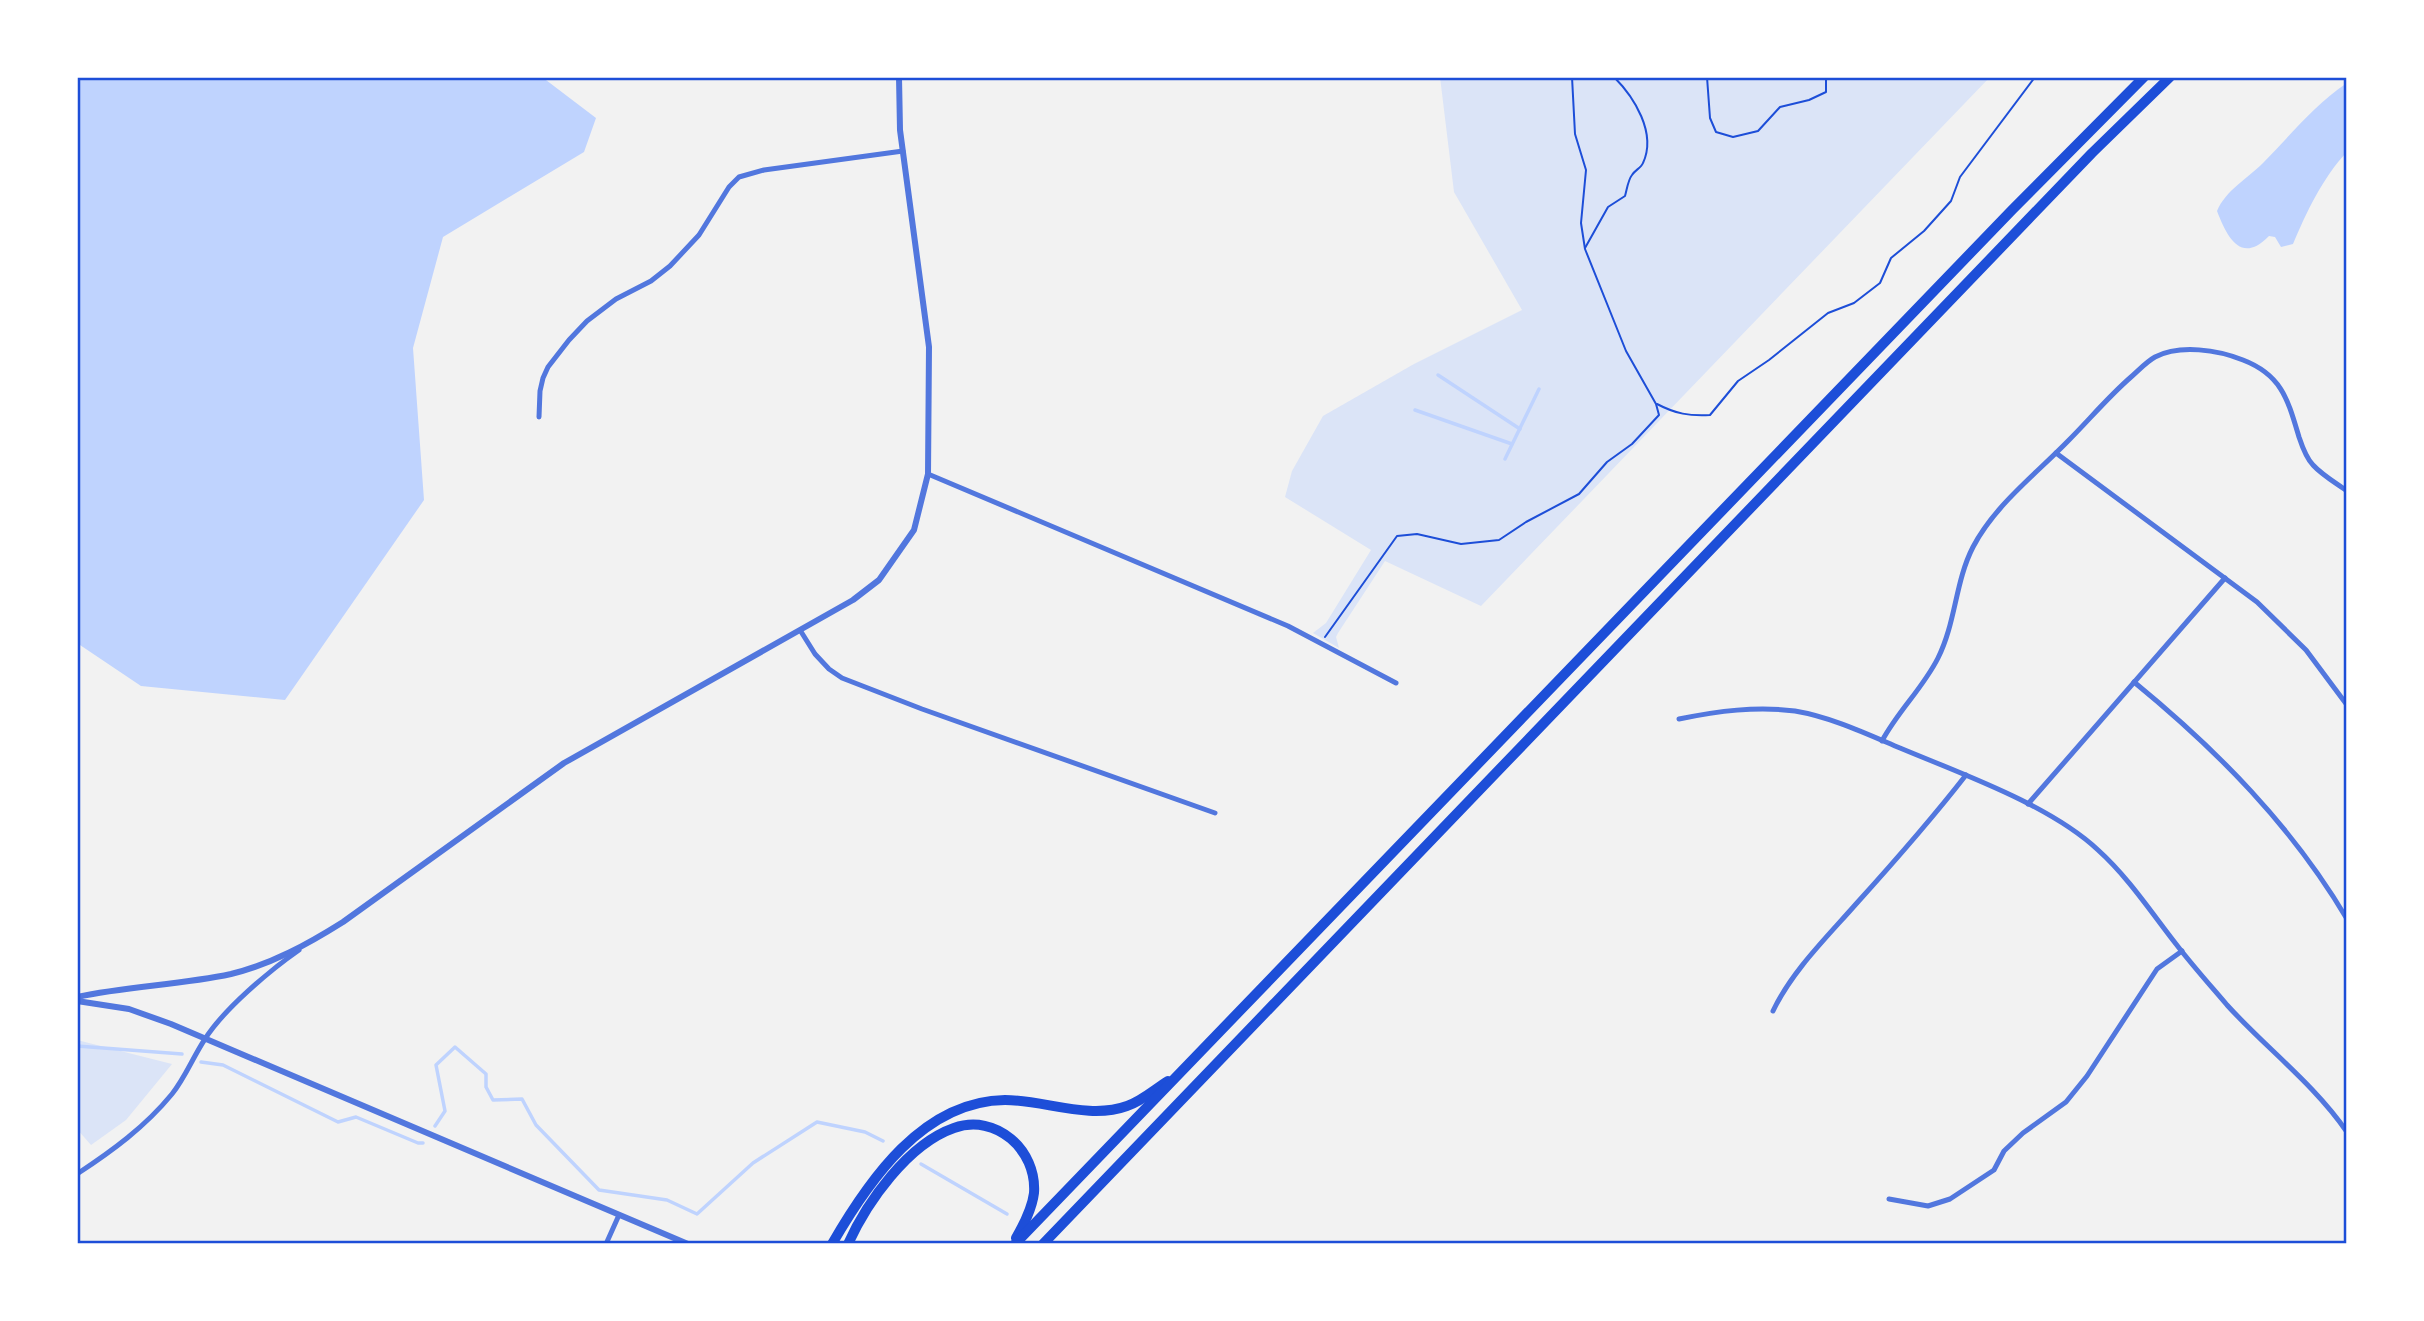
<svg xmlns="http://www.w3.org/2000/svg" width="2424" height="1321" viewBox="0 0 2424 1321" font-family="Mulish,sans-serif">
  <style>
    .green { fill: #dbe4f7 }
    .water { fill: #bfd3fe }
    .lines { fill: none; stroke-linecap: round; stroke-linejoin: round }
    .stream { stroke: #bfd3fe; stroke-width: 3.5 }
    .path { stroke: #1d4ed8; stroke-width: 2 }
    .minor { stroke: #5277de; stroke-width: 5 }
    .tertiary { stroke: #5277de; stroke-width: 6 }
    .motorway { stroke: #1d4ed8; stroke-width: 10 }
    .neatline { fill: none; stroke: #1d4ed8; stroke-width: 2.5 }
  </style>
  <rect width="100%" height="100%" fill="#f2f2f2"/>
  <!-- green -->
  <g class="green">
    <path d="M1440,77H1990L1481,606L1385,561L1338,633L1336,637L1339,648L1313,633L1326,623L1371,550L1285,497L1292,471L1323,416L1414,364L1522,310L1454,192Z"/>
    <path d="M77,1040L172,1064L126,1120L91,1145L77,1129Z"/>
  </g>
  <!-- water -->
  <g class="water">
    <path d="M77,77H542L596,118L584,152L443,237L413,348L424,500L285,700L141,686L77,643Z"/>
    <path d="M2347,83V152C2323,177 2306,213 2293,244L2281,247L2275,237L2269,236C2241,265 2227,237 2217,211C2226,190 2247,179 2263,163C2290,136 2314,105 2347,83Z"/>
  </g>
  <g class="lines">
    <!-- stream -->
    <g class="stream">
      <path d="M1438,375L1520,429"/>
      <path d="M1415,410L1512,444"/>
      <path d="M1505,459L1539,389"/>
      <path d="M77,1046L182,1054"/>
      <path d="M201,1062L223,1065L338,1122L356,1117L418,1143H423"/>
      <path d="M435,1126L445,1111L436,1065L455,1047L486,1074V1087L493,1100L522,1099L536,1125L599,1190L667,1200L697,1214L753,1163L817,1122L865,1132L883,1141"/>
      <path d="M921,1164L1007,1214"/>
    </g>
    <!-- path -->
    <g class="path">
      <path d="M1707,77L1710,118L1716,132L1733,137L1758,131L1780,107L1809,100L1826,92V77"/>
      <path d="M1585,248L1608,207L1625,196C1627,189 1628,180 1632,175C1635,170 1641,168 1643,163C1657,133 1634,97 1614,77"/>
      <path d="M1657,404C1676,414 1689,416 1710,415L1738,381L1769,360L1828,313L1854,303L1880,283L1891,258L1924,231L1951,201L1960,177L2035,77"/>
      <path d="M1325,637L1397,536L1417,534L1461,544L1499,540L1526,522L1579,494L1607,462L1632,444L1659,415L1656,404L1626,351L1585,249L1581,223L1586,170L1575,134L1572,77"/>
    </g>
    <!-- minor -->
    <g class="minor">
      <path d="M539,417L540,391L543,378L548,367L569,340L587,321L616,299L651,281L670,266L699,235L729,187L739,177L764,170L903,151"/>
      <path d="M2056,453L2257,602L2306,650L2347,705"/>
      <path d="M928,474L1288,626L1396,683"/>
      <path d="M800,630L815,654L829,669L842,678L922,709L1215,813"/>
      <path d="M2134,682C2217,750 2292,826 2347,919"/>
      <path d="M1679,719C1718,711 1756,706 1795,711C1831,717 1867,734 1900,748C1962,774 2050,805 2098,850C2128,877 2151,912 2176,944C2192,965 2210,985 2227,1005C2266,1048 2314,1084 2347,1132"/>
      <path d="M1882,741C1898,711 1923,688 1938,658C1956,622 1955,582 1973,547C1995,505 2035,475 2068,441C2089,420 2108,397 2131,377C2138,371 2146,362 2155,357C2180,344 2218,350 2243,360C2282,375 2288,400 2299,437C2302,446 2306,458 2313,465C2322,475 2336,483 2347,491"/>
      <path d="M2028,804L2225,578"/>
      <path d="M1773,1011C1792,971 1827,937 1856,904C1894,862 1931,820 1966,775"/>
      <path d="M77,1174C112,1151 145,1127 172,1094C185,1078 193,1057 205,1039C224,1009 269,971 299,950"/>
      <path d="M1889,1199L1928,1206L1950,1199L1994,1170L2004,1151L2023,1133L2066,1102L2087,1076L2157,969L2182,951"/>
      <path d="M606,1244L619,1215"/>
    </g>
    <!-- tertiary -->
    <g class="tertiary">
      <path d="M77,997C128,986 180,985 231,974C272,964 308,944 343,922L564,763L853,600L879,580L914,530L928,474L929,347L900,130L899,77"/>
      <path d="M77,1001L129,1009L171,1024L688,1244"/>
    </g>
    <!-- motorway -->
    <g class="motorway">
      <path d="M832,1244C869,1180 923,1101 1005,1100C1044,1100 1089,1120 1127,1106C1142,1101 1155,1089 1168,1081"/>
      <path d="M848,1244C867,1202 908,1144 954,1128C996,1113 1037,1150 1034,1193C1032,1209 1024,1224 1016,1238"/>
      <path d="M1015,1244L2012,210L2144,77"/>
      <path d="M1043,1244L2092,153L2170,77"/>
    </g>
  </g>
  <!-- border -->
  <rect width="2424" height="1321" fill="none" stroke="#ffffff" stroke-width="158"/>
  <rect x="79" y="79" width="2266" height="1163" class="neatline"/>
</svg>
